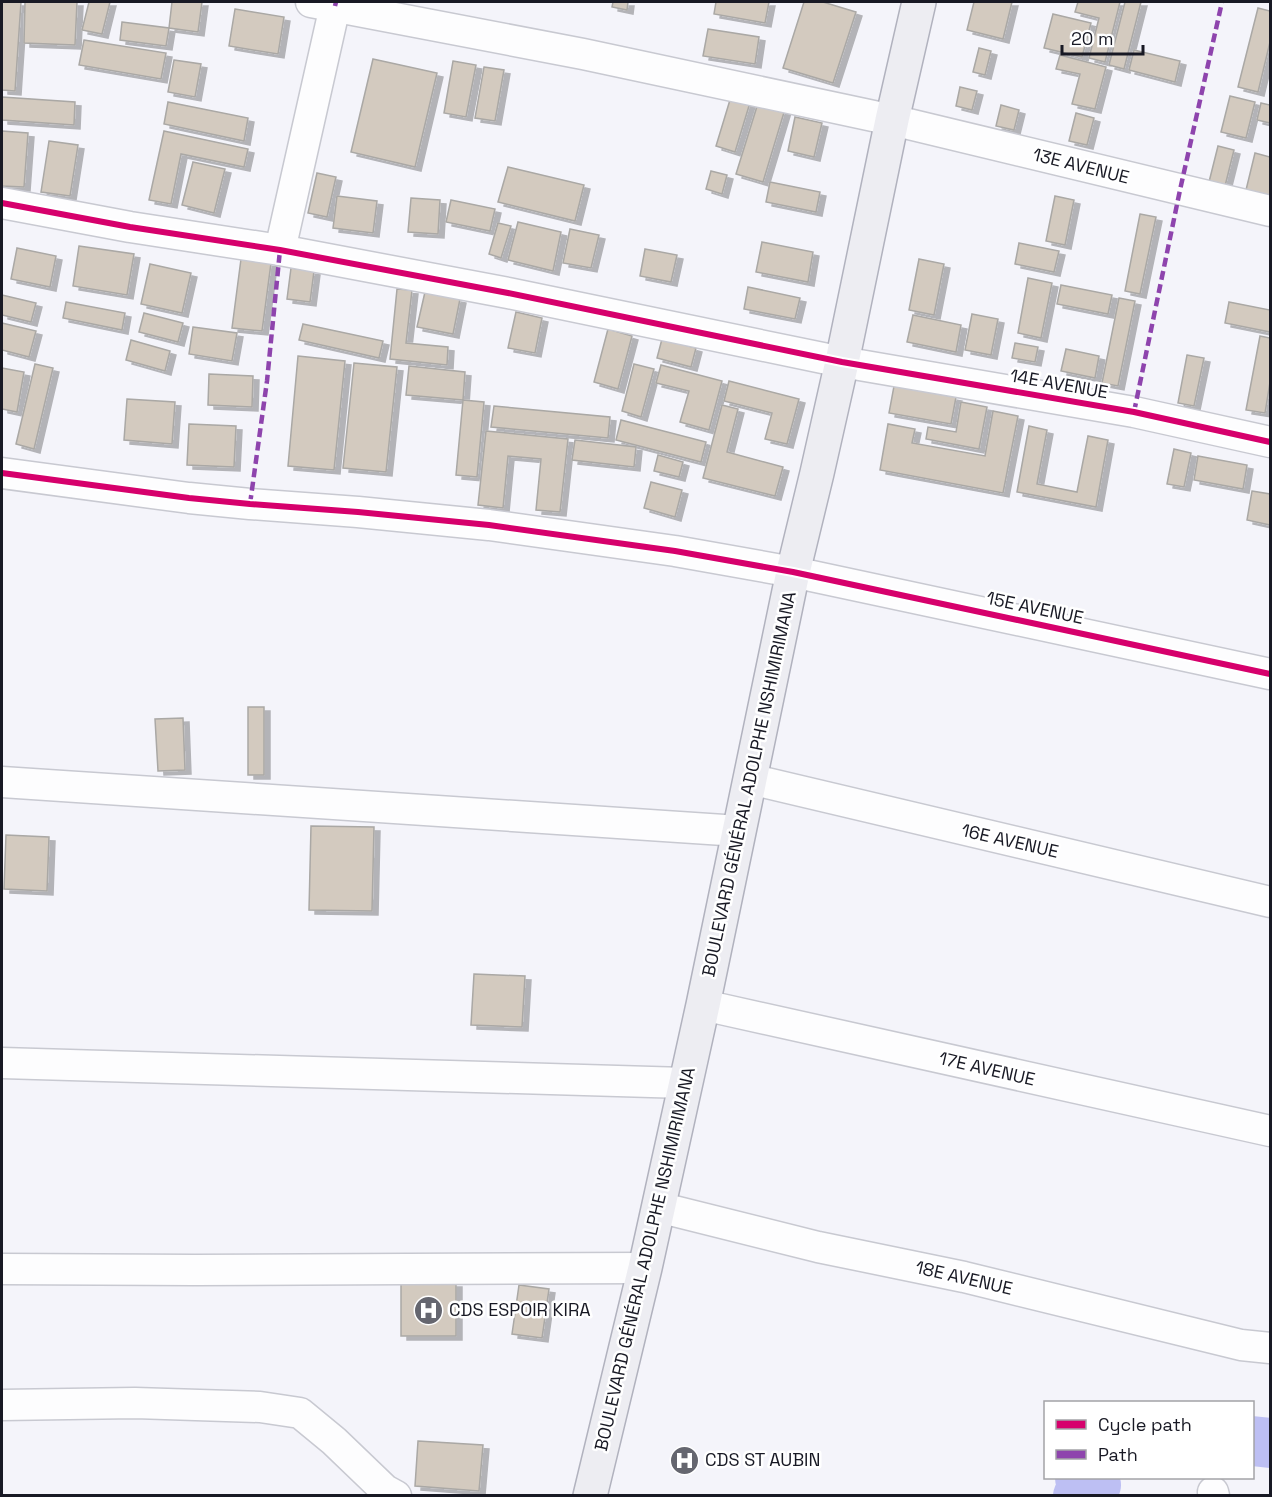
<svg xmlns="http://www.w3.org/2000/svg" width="1272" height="1497" viewBox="0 0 1272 1497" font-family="'Space Grotesk',sans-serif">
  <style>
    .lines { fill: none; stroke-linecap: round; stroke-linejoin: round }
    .river { stroke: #bdbff3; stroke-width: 50 }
    .building { fill: #d3cabf; stroke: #aaa8a5; stroke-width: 1.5; filter: url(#shadow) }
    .street-casing { stroke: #c8c9d1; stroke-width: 33 }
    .primary-casing { stroke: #b1b2be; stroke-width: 36 }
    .street { stroke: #fdfdfe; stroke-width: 30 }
    .primary { stroke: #ededf2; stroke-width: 33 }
    .quiet { stroke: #8e44ad; stroke-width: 4.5; stroke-dasharray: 9 4.5; stroke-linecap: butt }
    .cycleway-casing { stroke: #fff; stroke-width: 10 }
    .cycleway { stroke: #d6006c; stroke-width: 6 }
    .labels { text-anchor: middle; stroke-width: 5; stroke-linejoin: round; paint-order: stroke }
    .street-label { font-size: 18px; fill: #181924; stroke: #fff }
    .poi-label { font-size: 18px; fill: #181924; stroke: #fff; text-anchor: start }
  </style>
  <defs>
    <filter id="shadow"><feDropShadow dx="6" dy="4" stdDeviation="0" flood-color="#0004"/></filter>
  </defs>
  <rect width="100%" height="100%" fill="#f4f4fa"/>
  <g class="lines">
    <!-- river -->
    <g class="river">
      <path d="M1252,1441L1270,1443"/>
      <path d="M1078,1496L1096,1485L1080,1478"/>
    </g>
  </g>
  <!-- building -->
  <g class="building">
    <path d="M2,2H21L15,91L2,90Z"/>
    <path d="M25,2H77L75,45L24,43Z"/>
    <path d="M89,2H110L102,34L82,30Z"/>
    <path d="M172,2H202L198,32L169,28Z"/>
    <path d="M613,2H628L627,10L612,7Z"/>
    <path d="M716,2H769L765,23L714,14Z"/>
    <path d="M804,2H823L856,12L833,83L783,68Z"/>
    <path d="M974,2H1012L1003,39L967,30Z"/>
    <path d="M1078,2H1120L1105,62L1089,58L1099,18L1075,12Z"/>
    <path d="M1125,2H1141L1124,69L1109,65Z"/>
    <path d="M1258,8L1270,11V42L1258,92L1238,87Z"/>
    <path d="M235,9L284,17L278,54L229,46Z"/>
    <path d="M1053,14L1091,23L1082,57L1044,48Z"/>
    <path d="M122,22L169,28L166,46L120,40Z"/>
    <path d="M708,29L759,37L755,64L703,56Z"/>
    <path d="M84,40L166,53L161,79L79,65Z"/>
    <path d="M979,48L991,51L985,75L973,72Z"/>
    <path d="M1134,50L1180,61L1175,82L1129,70Z"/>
    <path d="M1060,55L1106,67L1095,109L1072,104L1080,74L1056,69Z"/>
    <path d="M373,59L437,73L415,167L351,152Z"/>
    <path d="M174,60L201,64L195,97L168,92Z"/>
    <path d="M453,61L476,65L466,117L444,113Z"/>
    <path d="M484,67L504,70L495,121L475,118Z"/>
    <path d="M960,87L977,91L972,110L956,106Z"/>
    <path d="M733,90L752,96L735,152L716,146Z"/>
    <path d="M1230,96L1255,102L1246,138L1221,132Z"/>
    <path d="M2,97L75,102L74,125L2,120Z"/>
    <path d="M759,100L785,109L763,182L736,174Z"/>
    <path d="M168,102L248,118L244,141L164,124Z"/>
    <path d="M1261,103L1270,105V123L1257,120Z"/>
    <path d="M1001,105L1019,110L1014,130L996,126Z"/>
    <path d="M1076,113L1094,118L1087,145L1069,141Z"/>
    <path d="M795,117L822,123L814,157L788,151Z"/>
    <path d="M2,131L28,133L24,187L2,186Z"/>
    <path d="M164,131L248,149L244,167L181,154L171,204L149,200Z"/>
    <path d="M49,141L78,145L70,196L41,192Z"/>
    <path d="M1218,146L1234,150L1225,186L1209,182Z"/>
    <path d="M1255,153L1270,157V196L1246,190Z"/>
    <path d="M193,162L225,169L214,213L182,205Z"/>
    <path d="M508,167L584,185L575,221L498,202Z"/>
    <path d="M711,171L727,175L722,194L706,189Z"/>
    <path d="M317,173L336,177L327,217L308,213Z"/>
    <path d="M770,182L820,192L816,212L766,202Z"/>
    <path d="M337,196L377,201L373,233L333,228Z"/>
    <path d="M1055,196L1074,200L1065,245L1046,241Z"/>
    <path d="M411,198L440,200L438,234L408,232Z"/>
    <path d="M451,200L495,209L490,231L446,222Z"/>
    <path d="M1140,214L1156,217L1140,294L1125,291Z"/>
    <path d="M518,222L561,232L553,271L508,260Z"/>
    <path d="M498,223L511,226L501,258L489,254Z"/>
    <path d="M570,229L599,235L591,268L563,263Z"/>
    <path d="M762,242L813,252L808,282L756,272Z"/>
    <path d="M1019,243L1059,251L1054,272L1015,264Z"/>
    <path d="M79,246L134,254L127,295L73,286Z"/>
    <path d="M17,248L56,256L50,287L11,279Z"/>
    <path d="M645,249L677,255L671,282L640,276Z"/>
    <path d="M241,259L271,263L262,331L232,328Z"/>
    <path d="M919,259L944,264L934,315L909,310Z"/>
    <path d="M150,264L191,273L182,313L141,304Z"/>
    <path d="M291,268L314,271L310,302L287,299Z"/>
    <path d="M1028,278L1052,283L1041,338L1018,333Z"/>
    <path d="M1061,285L1112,295L1108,314L1057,304Z"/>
    <path d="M748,287L800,298L795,319L744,309Z"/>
    <path d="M397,289L412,290L406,343L448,347L447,365L390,359Z"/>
    <path d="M425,292L460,299L453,334L417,327Z"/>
    <path d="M2,295L36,303L31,322L2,315Z"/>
    <path d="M1119,298L1135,301L1118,386L1102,383Z"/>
    <path d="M66,302L125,313L122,330L63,318Z"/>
    <path d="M1229,302L1270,310V332L1225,323Z"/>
    <path d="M516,312L542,318L535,353L508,348Z"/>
    <path d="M144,313L183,323L178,342L139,332Z"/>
    <path d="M972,314L998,319L991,355L965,350Z"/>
    <path d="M913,315L961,325L956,352L907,342Z"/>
    <path d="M2,323L36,331L29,357L2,350Z"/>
    <path d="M303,324L383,341L379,358L299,340Z"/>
    <path d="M193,327L237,333L232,361L189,354Z"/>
    <path d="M608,329L632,336L618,389L594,382Z"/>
    <path d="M1260,336L1270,338V382L1265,413L1246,410Z"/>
    <path d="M662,339L696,348L691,367L657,358Z"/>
    <path d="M131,340L170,351L165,371L126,360Z"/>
    <path d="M1015,343L1038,347L1035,362L1012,358Z"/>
    <path d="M1066,349L1099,356L1095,378L1061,371Z"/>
    <path d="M1187,355L1204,358L1194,406L1178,403Z"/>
    <path d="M298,356L345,361L334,470L288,466Z"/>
    <path d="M354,363L397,367L386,472L343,468Z"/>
    <path d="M35,364L53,368L34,449L16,444Z"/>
    <path d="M634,364L654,369L641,417L622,411Z"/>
    <path d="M661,365L722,381L709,430L680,422L689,391L656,383Z"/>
    <path d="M409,366L465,372L463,400L406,395Z"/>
    <path d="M2,368L24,372L17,412L2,409Z"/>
    <path d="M209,374L253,376L252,407L208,405Z"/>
    <path d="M729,381L799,399L787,444L765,439L772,413L724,401Z"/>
    <path d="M894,386L956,397L951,424L889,413Z"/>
    <path d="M127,399L175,402L172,444L124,440Z"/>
    <path d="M463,400L484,402L477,477L456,475Z"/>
    <path d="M961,402L987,407L979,449L926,439L928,427L956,432Z"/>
    <path d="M722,405L738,409L727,452L783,467L775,496L703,478Z"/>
    <path d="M494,406L610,417L608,438L491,427Z"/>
    <path d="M993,411L1018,416L1003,493L880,470L888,424L915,429L912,443L985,456Z"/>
    <path d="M621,420L706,442L701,462L616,440Z"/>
    <path d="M189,424L236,426L234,467L187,465Z"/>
    <path d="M1029,426L1047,430L1037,484L1077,492L1088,436L1108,440L1096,507L1017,492Z"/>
    <path d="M486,431L568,439L560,512L536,510L541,459L508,456L503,508L478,505Z"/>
    <path d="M575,440L636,447L634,467L572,460Z"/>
    <path d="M1174,449L1191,453L1184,487L1167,484Z"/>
    <path d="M658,455L683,462L679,477L654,471Z"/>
    <path d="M1198,456L1247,465L1243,489L1194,480Z"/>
    <path d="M651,482L682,490L675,517L644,508Z"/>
    <path d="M1252,491L1270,494V525L1247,520Z"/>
    <rect x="248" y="707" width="16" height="68"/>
    <path d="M183,718L185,770L158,771L155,719Z"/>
    <path d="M311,826L374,827L372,911L309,910Z"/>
    <path d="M6,835L49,837L47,891L4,889Z"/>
    <path d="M474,974L525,976L522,1027L471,1025Z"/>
    <rect x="401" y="1283" width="55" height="53"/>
    <path d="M519,1285L549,1289L542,1338L512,1334Z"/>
    <path d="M418,1441L483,1445L479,1491L415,1486Z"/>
  </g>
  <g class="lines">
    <defs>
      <g id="street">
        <path d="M311,2L583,54L892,120L1270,211"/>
        <path d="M2,203L130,227L280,250L508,293L842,362L1134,412L1270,442"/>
        <path d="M280,250L335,6"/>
        <path d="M2,473L189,498L250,504L358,512L489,525L675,551L793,572L1270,674"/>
        <path d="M750,779L1270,902"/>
        <path d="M2,782L739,831"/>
        <path d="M703,1005L1270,1131"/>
        <path d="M2,1063L685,1083"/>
        <path d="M658,1207L818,1247L964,1277L1241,1345L1270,1348"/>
        <path d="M2,1269L195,1270L645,1268"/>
        <path d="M2,1405L135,1403L260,1407L300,1413L334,1441L385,1490L396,1496"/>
        <path d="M1213,1492L1214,1496"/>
      </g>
      <path id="primary" d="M590,1496L645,1268L703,1005L793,572L817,473L842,362L892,120L919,2"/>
    </defs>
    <!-- street casing -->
    <use href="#street" class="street-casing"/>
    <!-- primary casing -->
    <use href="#primary" class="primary-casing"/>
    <!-- street -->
    <use href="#street" class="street"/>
    <!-- primary -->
    <use href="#primary" class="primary"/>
    <!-- quiet -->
    <g class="quiet">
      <path d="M335,6L336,2"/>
      <path d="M1134,412L1180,190L1222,2"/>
      <path d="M250,504L267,381L280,250"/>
    </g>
    <defs>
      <g id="cycleway">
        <path d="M2,203L130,227L280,250L508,293L842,362L1134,412L1270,442"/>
        <path d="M2,473L189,498L250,504L358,512L489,525L675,551L793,572L1270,674"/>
      </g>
    </defs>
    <!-- cycleway casing -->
    <use href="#cycleway" class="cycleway-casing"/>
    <!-- cycleway -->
    <use href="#cycleway" class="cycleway"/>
  </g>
  <!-- icons -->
  <defs>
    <symbol id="hospital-disc" viewBox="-11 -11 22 22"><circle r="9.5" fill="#65666f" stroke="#fff"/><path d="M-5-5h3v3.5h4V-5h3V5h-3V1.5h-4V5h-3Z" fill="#fff"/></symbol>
  </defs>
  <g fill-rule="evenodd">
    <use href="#hospital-disc" x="412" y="1294" width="33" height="33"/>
    <use href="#hospital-disc" x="668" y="1444" width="33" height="33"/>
  </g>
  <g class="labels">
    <!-- street labels -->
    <g class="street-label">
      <text transform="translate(1081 166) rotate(14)" y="6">13E AVENUE</text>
      <text transform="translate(1059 384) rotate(10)" y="6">14E AVENUE</text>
      <text transform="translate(1035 608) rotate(12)" y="6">15E AVENUE</text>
      <text transform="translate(749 784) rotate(-78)" y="6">BOULEVARD GÉNÉRAL ADOLPHE NSHIMIRIMANA</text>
      <text transform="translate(1010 841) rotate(13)" y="6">16E AVENUE</text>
      <text transform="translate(987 1069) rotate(13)" y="6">17E AVENUE</text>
      <text transform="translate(645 1259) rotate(-77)" y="6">BOULEVARD GÉNÉRAL ADOLPHE NSHIMIRIMANA</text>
      <text transform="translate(964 1278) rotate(13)" y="6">18E AVENUE</text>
    </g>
    <!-- poi labels -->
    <g class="poi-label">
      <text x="449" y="1316">CDS ESPOIR KIRA</text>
      <text x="705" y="1466">CDS ST AUBIN</text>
    </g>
  </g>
  <!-- border -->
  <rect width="1272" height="1497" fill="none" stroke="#181924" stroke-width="6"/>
  <!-- legend -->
  <rect x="1044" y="1401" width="210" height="78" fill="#ffffff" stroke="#a3a3a7" stroke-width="1.5"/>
  <rect x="1056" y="1420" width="30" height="9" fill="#d6006c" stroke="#a3a3a7" stroke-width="1.5"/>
  <text x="1098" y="1431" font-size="18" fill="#181924">Cycle path</text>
  <rect x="1056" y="1450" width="30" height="9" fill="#8e44ad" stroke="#a3a3a7" stroke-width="1.5"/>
  <text x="1098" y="1461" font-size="18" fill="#181924">Path</text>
  <!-- scale -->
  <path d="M1062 45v9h81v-9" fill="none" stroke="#181924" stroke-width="3"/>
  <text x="1071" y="45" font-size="18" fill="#181924" stroke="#ffffff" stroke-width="4.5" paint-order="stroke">20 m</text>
</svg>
